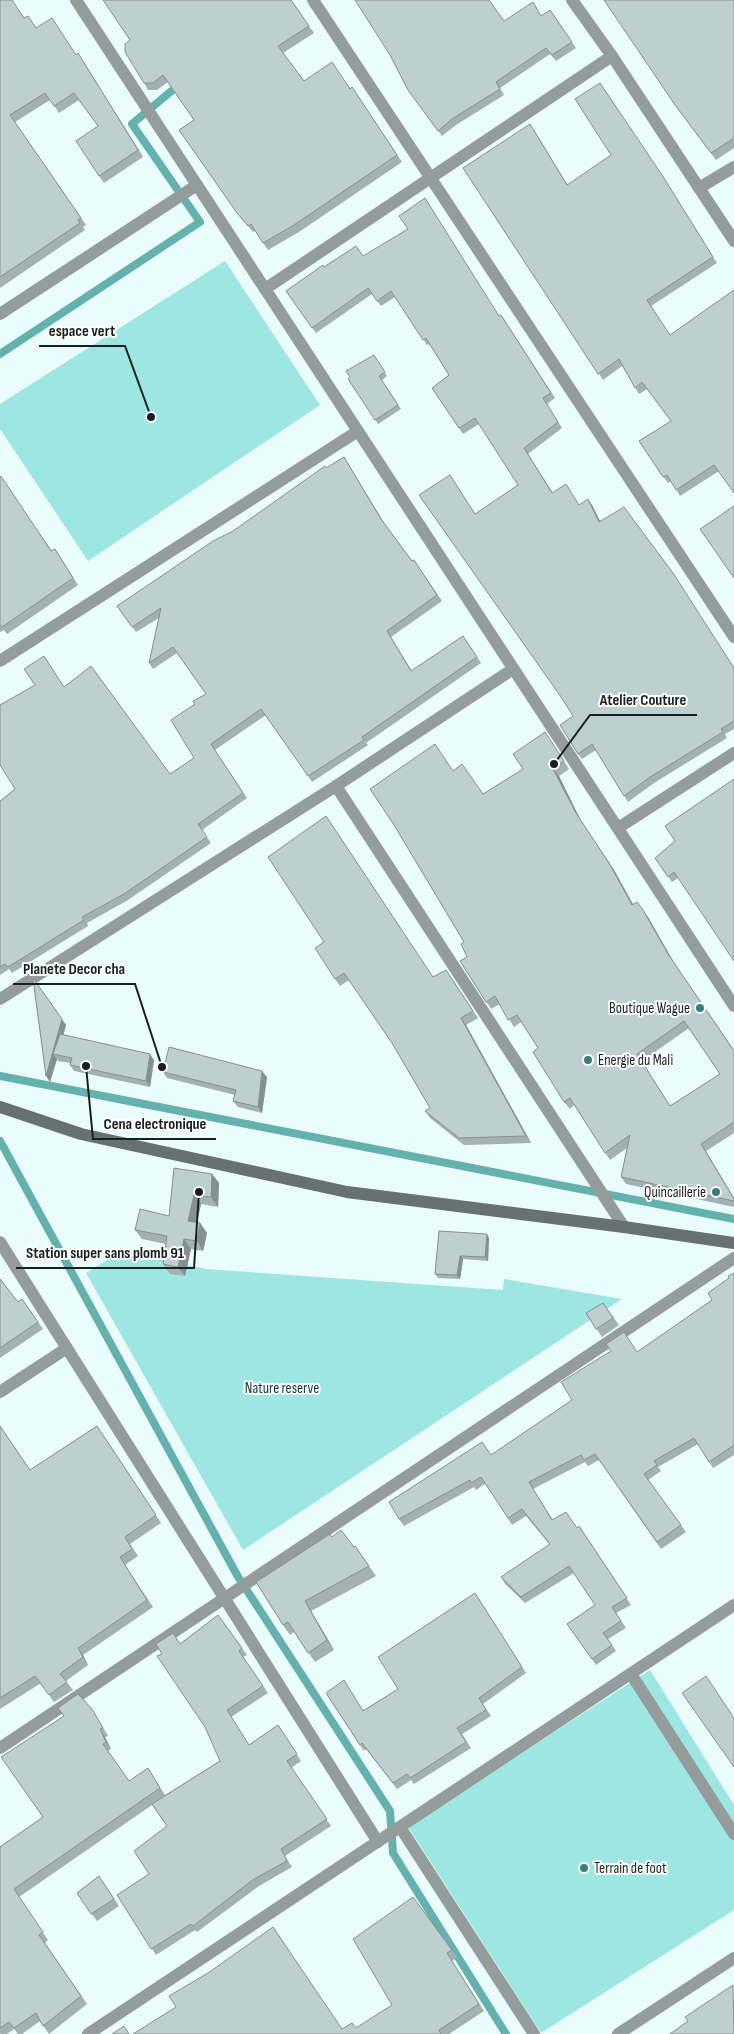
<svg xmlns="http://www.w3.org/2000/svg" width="734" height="2034" viewBox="0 0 734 2034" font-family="'Sofia Sans Condensed',sans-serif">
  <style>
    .green { fill: #9ee6e2 }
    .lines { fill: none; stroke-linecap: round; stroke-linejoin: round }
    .stream { stroke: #64b1ae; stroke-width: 8 }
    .street { stroke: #959c9c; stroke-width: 12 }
    .secondary { stroke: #667170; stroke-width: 12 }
    .wall { fill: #a3b2b1; fill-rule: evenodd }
    .shaded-wall { fill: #849190 }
    .building { fill: #bdcfce; stroke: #849190; fill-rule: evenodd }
    .poi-dot { fill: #367e7c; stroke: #fff; stroke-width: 2 }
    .labels { text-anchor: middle; stroke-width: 4; stroke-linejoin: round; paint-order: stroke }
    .poi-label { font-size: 15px; fill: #19201f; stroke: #fff; text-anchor: end }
    .park-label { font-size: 15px; fill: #103735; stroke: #fff }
    .leader { fill: none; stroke: #19201f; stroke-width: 2 }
    .callout-dot { fill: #19201f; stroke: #fff; stroke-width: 2 }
    .callout-label { font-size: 16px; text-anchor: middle; font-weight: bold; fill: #19201f; stroke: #fff; stroke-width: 4; stroke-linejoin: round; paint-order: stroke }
  </style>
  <rect width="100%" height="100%" fill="#eafcfb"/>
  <!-- green -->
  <g class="green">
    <path d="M225,261L320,405L88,561L0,429V404Z"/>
    <path d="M122,1251L206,1269L503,1290L504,1279L622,1299L243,1550L86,1273Z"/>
    <path d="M650,1670L734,1805V1910L541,2033L408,1827Z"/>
  </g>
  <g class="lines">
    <!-- stream -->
    <g class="stream">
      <path d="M0,354L200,222L132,124L181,83"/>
      <path d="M0,1076L734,1219"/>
      <path d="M0,1141L237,1575L390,1811L393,1853L506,2034"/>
    </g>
    <!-- street -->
    <g class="street">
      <path d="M76,0L734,1006"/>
      <path d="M313,0L734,637"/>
      <path d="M572,0L612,56L734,241"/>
      <path d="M699,188L734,167"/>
      <path d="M265,289L612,56"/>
      <path d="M0,314L197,185"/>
      <path d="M0,661L358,431"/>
      <path d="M336,786L624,1227"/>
      <path d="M618,828L734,753"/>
      <path d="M0,999L336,786L513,669"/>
      <path d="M0,1242L378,1842"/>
      <path d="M0,1392L67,1348"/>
      <path d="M631,1674L734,1834"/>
      <path d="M0,1748L734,1258"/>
      <path d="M400,1827L534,2034"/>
      <path d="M88,2034L734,1605"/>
      <path d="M618,2034L734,1958"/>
    </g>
    <!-- secondary -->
    <path class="secondary" d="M0,1107L81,1134L347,1192L624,1227L734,1243"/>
  </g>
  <!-- wall -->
  <g class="wall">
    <path d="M0,0L37,28L76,54L83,61L143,157L104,183L99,176L98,126L79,100L59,113L50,100L15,122L86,225L83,227L85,230L0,288Z"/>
    <path d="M291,0L314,33L283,53L304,81L350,89L352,87L402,162L299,232L268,250L255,231L253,232L242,219L179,130L194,120L168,82L157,90H148L144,83L130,40Z"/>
    <path d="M734,0V148L716,160L675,105Z"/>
    <path d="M550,10L576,48L556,61L550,54L500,88L504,95L456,125L442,136L408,90L390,55L504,21L542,15Z"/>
    <path d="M534,130L567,184L666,181L717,263L651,306L719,471L680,496L671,481L668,483L639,441L671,421L647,389L639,394L622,366L603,380L463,168Z"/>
    <path d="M363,256L500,316L505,321L555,398L547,404L562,428L528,454L553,493L579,505H592L600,521L734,667V729L725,734L727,738L654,783L628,802L596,750L582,759L578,754L573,716L476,514L518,485L479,424L463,434L432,388L449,375L429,344L427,345L395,297L381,306L372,294L316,333L286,291L324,267Z"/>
    <path d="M374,355L387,376L382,380L401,409L378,424L348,379Z"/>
    <path d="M344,457L385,524L412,561L414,560L442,601L391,637L412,671L463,636L481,663L366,743L368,745L312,782L266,715L215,750L247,798L202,830L211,843L128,900L87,923L88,926L12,973L9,969L0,975V801L15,789L35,685L64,687L170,774L194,758L195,704L206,694L177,653L153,669L149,663L159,618L136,632L117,606L233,531Z"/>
    <path d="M0,477L52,551L55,549L78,585L7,634L4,630L0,632Z"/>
    <path d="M545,732L569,769L559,776L581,821L614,870L633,904L648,917L673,961L734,1050V1133L706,1151L734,1198V1207L626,1184L621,1177L627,1148L610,1160L574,1105L570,1109L564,1102L538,1048L521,1022L514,1027L500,1004L491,1009L460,961L467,957L464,942L394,825L453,770L483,794L523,769ZM689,1028L720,1074L670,1106L642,1061Z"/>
    <path d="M675,841L678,878L672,882L655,858Z"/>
    <path d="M324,942L433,977L446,970L478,1018L466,1025L531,1143L464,1145L430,1118L425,1111L430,1108L392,1043L349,980L340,986L335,979Z"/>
    <path d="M33,979L66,1025L63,1035L154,1060L150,1087L74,1071L70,1065V1063L58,1061L57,1059L50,1082Z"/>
    <path d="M163,1072L267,1077L262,1113L238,1107L233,1101L235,1095L167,1078Z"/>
    <path d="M212,1174L219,1183L218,1207L201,1204L197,1223H200L207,1233L203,1251L191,1249L185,1276L170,1274L163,1264L166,1244L142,1239L135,1230L169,1216Z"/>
    <path d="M439,1231L489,1238L488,1261L463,1259L460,1279L438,1278L435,1274Z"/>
    <path d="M734,1273V1455L713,1468L698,1444L658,1467L661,1471L648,1480L686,1532L661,1549L599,1460L588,1466L585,1462L533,1489L553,1520L577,1528L579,1526L631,1605L616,1613L626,1628L608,1639L616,1651L596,1665L567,1624L595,1605L574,1573L525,1603L505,1584L501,1577L550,1545L526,1516L512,1525L486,1483L476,1490L474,1487L404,1526L399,1519L491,1455L572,1400L637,1352L712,1300L729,1278Z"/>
    <path d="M0,1279L18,1302L22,1299L43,1329L0,1358Z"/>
    <path d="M603,1303L619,1325L602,1337L586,1313Z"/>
    <path d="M0,1426L30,1470L97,1426L161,1523L130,1544L138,1556L125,1565L153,1607L83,1655L88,1665L66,1681L73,1690L54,1702L41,1683L0,1709Z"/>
    <path d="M332,1536L354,1547L355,1546L376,1576L311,1611L334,1650L315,1662L294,1632L290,1635L283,1625Z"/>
    <path d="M479,1599L526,1673L483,1704L491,1716L462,1734L471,1748L414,1784L411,1780L397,1789L366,1749L364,1751L326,1693L364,1710L398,1689Z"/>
    <path d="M218,1615L247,1655L243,1657L268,1693L231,1717L249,1745L278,1725L301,1761L291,1768L331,1826L285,1856L292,1867L259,1886L197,1932L195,1930L156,1955L117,1895L149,1874L167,1826L152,1805L19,1897L48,1940L45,1943L87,2004L49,2034L40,2021L22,2034H18L14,2029L7,2034H0V1847L43,1817L92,1709L108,1736L105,1737L111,1749L108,1751L129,1781L148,1768L165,1795L220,1761L180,1644Z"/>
    <path d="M99,1876L119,1906L97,1921L77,1893Z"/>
    <path d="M413,1897L457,1957L452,1961L484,2011L449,2034H133L356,2028L392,2005Z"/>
  </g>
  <!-- shaded-wall -->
  <g class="shaded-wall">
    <path d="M78,53L143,157L138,150Z"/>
    <path d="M588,499L592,505L603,528L599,522Z"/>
    <path d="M553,769L559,776L581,821L614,870L637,912L576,813Z"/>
    <path d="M643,910L648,917L673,961L668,954Z"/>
    <path d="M33,978L66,1025L58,1055L53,1054L57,1059L50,1082L46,1076Z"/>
    <path d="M461,1018L466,1025L531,1143L526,1136Z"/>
    <path d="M150,1054L154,1060L150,1087L146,1081Z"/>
    <path d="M262,1071L267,1077L262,1113L258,1107Z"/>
    <path d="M701,1144L734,1198V1199Z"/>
    <path d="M212,1174L219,1183L218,1207L211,1197Z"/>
    <path d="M194,1195L201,1204L195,1230L188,1221Z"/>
    <path d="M200,1223L207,1233L203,1251L197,1241Z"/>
    <path d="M487,1234L489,1238L488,1261L485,1257Z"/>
    <path d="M184,1239L191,1249L185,1276L178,1267Z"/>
    <path d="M460,1256L463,1259L460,1279L457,1275Z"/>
    <path d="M305,1601L311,1611L334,1650L327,1640Z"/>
    <path d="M78,1648L83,1655L88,1665L83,1657Z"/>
    <path d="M100,1729L105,1737L111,1749L106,1742Z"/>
  </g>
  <!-- building -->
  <g class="building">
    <path d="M0,0H12L24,18L28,16L36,28L52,18L76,55L78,53L138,150L99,176L76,141L98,126L74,93L54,106L45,93L10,115L81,218L78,220L80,223L0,277Z"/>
    <path d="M103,0H291L309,26L278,46L304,81L332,62L350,89L352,87L397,155L294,225L263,243L251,224L248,226L237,213L179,130L194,120L163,75L153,83H144L125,52V44L130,40Z"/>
    <path d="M355,0H489L504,21L533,2L541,16L550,10L572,42L552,55L546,48L496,82L500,89L452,119L438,131L408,90L390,55Z"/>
    <path d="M604,0H734V138L711,153L675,105Z"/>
    <path d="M600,83L662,175L713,257L647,300L670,335L734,290V493L714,465L676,490L667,475L663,477L639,441L671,421L642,382L635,388L619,359L598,374L463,168L530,124L567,185L611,155L575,99Z"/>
    <path d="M425,198L499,316L501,315L551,393L543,398L558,422L524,448L552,493L566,484L579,505L588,499L599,522L624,507L673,573L734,668V721L721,729L723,732L650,777L624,796L592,744L578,754L560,725L573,716L561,697L419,495L450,475L475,514L518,485L475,418L459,428L432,388L449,375L426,338L423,340L391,291L377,301L368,288L312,328L286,291L323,265L324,267L356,246L363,256L408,229L399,216Z"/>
    <path d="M374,355L385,372L379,376L398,405L375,420L348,379L350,377L346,371Z"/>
    <path d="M344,457L381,519L412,561L414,560L437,595L387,631L411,671L463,636L477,657L362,737L364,740L308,776L261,709L211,744L243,793L198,824L207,837L124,894L82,917L84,920L8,967L5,964L0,967V801L15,789L0,765V705L35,685L24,669L44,656L64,687L91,666L170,774L194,758L171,720L195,704L193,701L206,694L173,647L149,663L161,608L132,627L117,606L213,541L233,531L325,466L326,468Z"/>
    <path d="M1,476L51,551L55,549L73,578L2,627L0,625V477Z"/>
    <path d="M734,506V578L700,529Z"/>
    <path d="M545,732L564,761L553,769L576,813L609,863L632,905L637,902L643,910L668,954L734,1051V1122L701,1144L734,1199V1201L621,1177L630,1135L605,1153L570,1098L564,1102L533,1052L538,1048L517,1015L508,1020L495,996L486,1002L460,961L467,957L461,944L464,942L394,825L370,789L435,744L453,771L462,764L483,794L523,769L513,754ZM684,1021L720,1074L670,1106L637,1054Z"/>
    <path d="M734,779V961L674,872L668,877L655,858L675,841L665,826Z"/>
    <path d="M326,816L433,977L446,970L473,1011L461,1018L526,1136L459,1138L425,1111L430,1108L392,1043L344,973L335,979L315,948L324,942L268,857Z"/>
    <path d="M33,978L62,1019L46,1076L33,979Z"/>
    <path d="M60,1034L150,1054L146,1081L70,1065L72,1058L53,1054Z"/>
    <path d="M169,1047L262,1071L258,1107L233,1101L236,1090L163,1072Z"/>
    <path d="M174,1168L212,1174L211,1197L194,1195L188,1221L200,1223L197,1241L184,1239L178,1267L163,1264L167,1236L135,1230L140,1209L169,1216Z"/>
    <path d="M439,1231L487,1234L485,1257L460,1256L457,1275L435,1274Z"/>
    <path d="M734,1273V1445L709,1462L694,1438L654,1461L657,1465L644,1474L681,1525L657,1542L595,1454L584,1460L581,1455L529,1482L552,1520L566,1512L577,1528L579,1526L627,1598L612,1607L621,1621L603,1633L612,1645L592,1659L567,1624L595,1605L569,1566L521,1597L501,1577L550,1544L522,1509L508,1518L481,1477L471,1483L470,1480L399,1519L389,1502L482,1442L491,1455L572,1400L561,1382L611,1351L606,1344L624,1332L637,1352L712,1300L708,1293L729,1278L728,1276Z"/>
    <path d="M0,1279L18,1302L22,1299L38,1322L0,1348Z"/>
    <path d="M603,1303L613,1318L596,1329L586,1313Z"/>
    <path d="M0,1426L30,1470L97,1426L156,1515L125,1537L132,1549L120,1557L147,1600L78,1648L83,1657L60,1674L67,1682L49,1695L35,1676L0,1698Z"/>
    <path d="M341,1530L354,1547L355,1546L369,1566L305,1601L327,1640L308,1653L288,1622L283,1625L256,1582L330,1534L332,1537Z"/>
    <path d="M475,1593L522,1667L479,1698L486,1710L457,1728L466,1742L410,1778L407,1774L393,1783L362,1743L360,1745L326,1693L344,1680L363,1711L398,1689L378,1657Z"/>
    <path d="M218,1615L242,1648L239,1651L263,1686L227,1710L249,1745L278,1725L297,1754L287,1761L327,1819L281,1849L287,1861L254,1879L193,1926L191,1924L151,1949L117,1895L149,1874L134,1851L167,1826L152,1804L220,1761L205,1727L157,1656L162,1654L156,1644L173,1633L180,1644Z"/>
    <path d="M706,1676L734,1718V1767L682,1693Z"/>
    <path d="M78,1694L92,1709L103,1728L100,1729L106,1742L103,1744L129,1781L148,1768L160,1788L14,1889L43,1932L39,1935L81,1996L43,2026L36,2013L14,2028L9,2022L0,2028V1847L43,1817L1,1757L64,1716L58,1708Z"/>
    <path d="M99,1876L114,1899L91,1914L77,1893Z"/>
    <path d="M413,1897L452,1950L447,1953L479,2004L439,2030L441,2034H133L176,2007L169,1996L208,1973L273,1927L342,2029L352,2023L356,2028L392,2005L353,1939Z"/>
    <path d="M733,1985L734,2034H670L688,2021L685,2017Z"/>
    <path d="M124,2026L129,2034H112Z"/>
  </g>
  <!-- markers -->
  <g class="poi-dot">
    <circle cx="700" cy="1008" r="5"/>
    <circle cx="588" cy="1060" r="5"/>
    <circle cx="716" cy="1192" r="5"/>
    <circle cx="584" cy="1868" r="5"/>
  </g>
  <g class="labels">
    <!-- poi labels -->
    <g class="poi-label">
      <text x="690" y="1013">Boutique Wague</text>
      <text x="598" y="1065" text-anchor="start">Energie du Mali</text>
      <text x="706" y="1197">Quincaillerie</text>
      <text x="594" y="1873" text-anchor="start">Terrain de foot</text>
    </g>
    <!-- park labels -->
    <g class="park-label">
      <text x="282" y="1393">Nature reserve</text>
    </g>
  </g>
  <!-- callouts -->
  <path class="leader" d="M151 417L125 346H39M554 764L590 715H697M162 1067L135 984H13M86 1066L93 1139H216M199 1192L194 1268H16"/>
  <g class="callout-dot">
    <circle cx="151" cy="417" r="5"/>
    <circle cx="554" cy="764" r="5"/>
    <circle cx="162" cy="1067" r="5"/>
    <circle cx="86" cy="1066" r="5"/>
    <circle cx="199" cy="1192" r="5"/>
  </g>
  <g class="callout-label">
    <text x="82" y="336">espace vert</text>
    <text x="643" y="705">Atelier Couture</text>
    <text x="74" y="974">Planete Decor cha</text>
    <text x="155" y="1129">Cena electronique</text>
    <text x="105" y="1258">Station super sans plomb 91</text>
  </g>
</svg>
